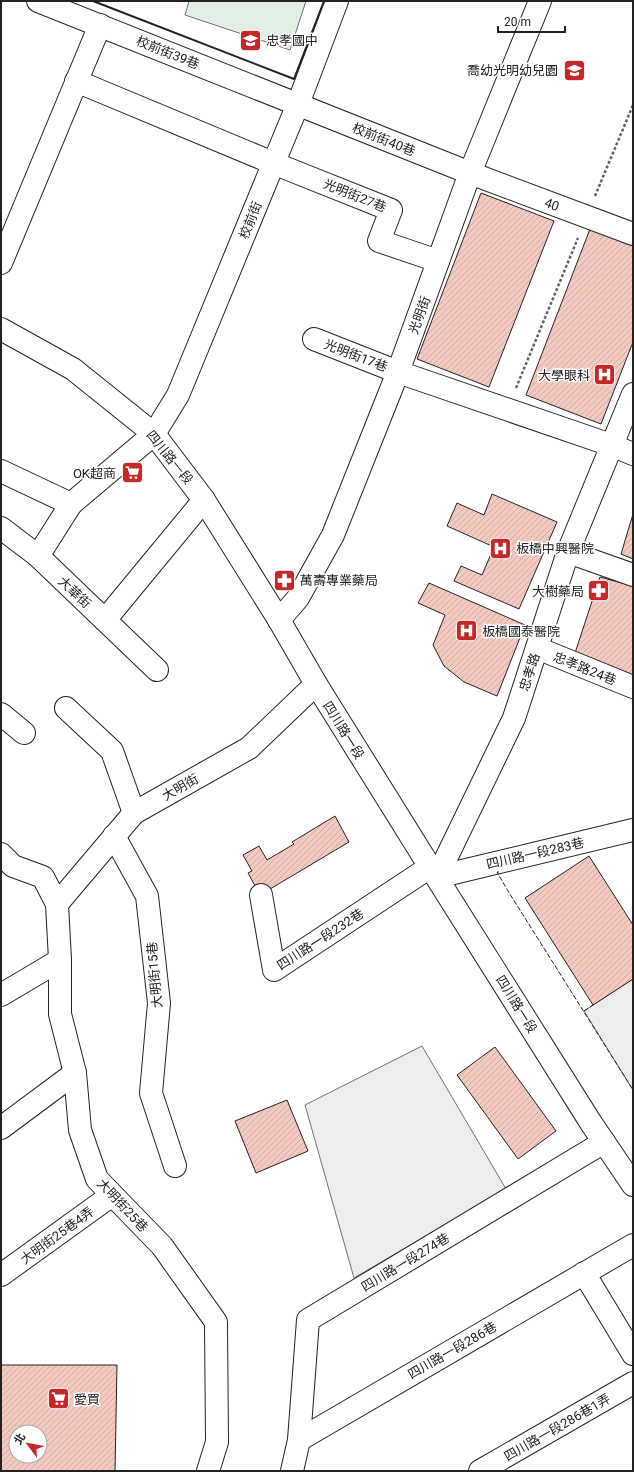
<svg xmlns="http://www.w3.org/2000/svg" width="634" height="1472" viewBox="0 0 634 1472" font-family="Roboto,'Noto Sans TC',sans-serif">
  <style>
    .pitch { fill: #e0efe3; stroke: #6f6f6f }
    .parking { fill: #ededed; stroke: #6f6f6f }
    .building { fill: url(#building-hatch); stroke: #222; fill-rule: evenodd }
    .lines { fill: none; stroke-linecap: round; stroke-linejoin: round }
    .minor-casing { stroke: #222; stroke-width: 24 }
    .major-casing { stroke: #222; stroke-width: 24 }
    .path { stroke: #646464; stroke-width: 2.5; stroke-dasharray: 3 2; stroke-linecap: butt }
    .minor { stroke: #fff; stroke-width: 22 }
    .major { stroke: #fff; stroke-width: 22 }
    .fence { stroke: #222; stroke-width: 1; stroke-dasharray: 5 2; stroke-linecap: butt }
    .wall { stroke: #222; stroke-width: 2 }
    .labels { text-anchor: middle; stroke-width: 3; stroke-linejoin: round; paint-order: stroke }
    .poi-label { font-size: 13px; fill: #222; stroke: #fff; text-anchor: start }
    .street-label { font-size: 13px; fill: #222; stroke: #fff }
  </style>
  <defs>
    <pattern id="building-hatch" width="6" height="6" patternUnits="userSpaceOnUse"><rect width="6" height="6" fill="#f3c9c0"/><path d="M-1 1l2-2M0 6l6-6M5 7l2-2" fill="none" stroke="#d0aca5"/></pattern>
  </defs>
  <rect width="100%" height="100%" fill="#fff"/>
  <!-- pitch -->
  <path class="pitch" d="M189,1H306L290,50L185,15Z"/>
  <!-- parking -->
  <g class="parking">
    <path d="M633,979V1090L584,1011Z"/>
    <path d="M422,1046L506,1189L354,1278L305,1105Z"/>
  </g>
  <!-- building -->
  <g class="building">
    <path d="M481,193L554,221L489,387L417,359Z"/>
    <path d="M590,229L633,246V342L601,424L526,395Z"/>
    <path d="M492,494L557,522L519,609L454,581L461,566L482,575L494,547L447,526L457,503L484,515Z"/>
    <path d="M633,514V559L621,554Z"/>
    <path d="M600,577L633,586V677L575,653Z"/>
    <path d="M429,583L525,625L497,696L464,682L444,666L433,645L445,615L418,603Z"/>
    <path d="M335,816L349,842L260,895L248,873L252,871L243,855L259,846L267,860L294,844L292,842Z"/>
    <path d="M589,856L633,925V979L593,1005L525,898Z"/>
    <path d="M495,1047L556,1131L518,1159L457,1075Z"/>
    <path d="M287,1100L308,1151L256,1173L235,1121Z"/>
    <path d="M1,1365H117L115,1471H1ZM16,1432H40V1456H16Z"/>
  </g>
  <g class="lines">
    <defs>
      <g id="minor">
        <path d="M38,1L470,173L633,234"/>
        <path d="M76,81L273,163L391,210L379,241L438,261"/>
        <path d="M1,263L100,25"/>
        <path d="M314,339L398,372L611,445L633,454"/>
        <path d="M1,471L71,504L154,434L178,395L298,104L337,1"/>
        <path d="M71,504L38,556L157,670"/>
        <path d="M1,528L38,556"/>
        <path d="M568,552L633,575"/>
        <path d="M105,620L204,500"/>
        <path d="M279,620L298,598L333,535L398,372L470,173L540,1"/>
        <path d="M537,648L633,687"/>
        <path d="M66,708L112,751L134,813"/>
        <path d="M1,714L24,733"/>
        <path d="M114,836L147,896L159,1003L151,1093L175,1166"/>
        <path d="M1,854L13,866L43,877L57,904L60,960V1014L75,1073L80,1130L97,1179L162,1246L216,1322L217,1442L208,1471"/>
        <path d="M437,877L514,718L568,552L633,394"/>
        <path d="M437,877L633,830"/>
        <path d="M261,895L274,970L430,867"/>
        <path d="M57,904L134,813L249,748L316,684"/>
        <path d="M1,995L60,960"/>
        <path d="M1,1128L75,1073"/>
        <path d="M584,1273L633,1354"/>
        <path d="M1,1275L112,1195"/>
        <path d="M299,1440L308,1320L604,1142"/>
        <path d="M292,1471L299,1440L633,1245"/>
        <path d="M480,1471L633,1383"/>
      </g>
      <path id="major" d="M1,329L73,369L154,434L204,500L279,620L316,684L430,867L591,1123L633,1185"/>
    </defs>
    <!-- minor casing -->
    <use href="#minor" class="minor-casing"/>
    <!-- major casing -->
    <use href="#major" class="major-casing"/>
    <!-- path -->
    <g class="path">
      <path d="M595,196L633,105"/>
      <path d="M516,388L578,238"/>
    </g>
    <!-- minor -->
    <use href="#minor" class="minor"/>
    <!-- major -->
    <use href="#major" class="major"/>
    <!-- fence -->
    <g class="fence">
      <path d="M499,872H497L508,891L633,1090"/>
      <path d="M584,1011L593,1005"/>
    </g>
    <!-- wall -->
    <path class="wall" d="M93,1L294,79L324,1"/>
  </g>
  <!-- icons -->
  <defs>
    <symbol id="school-square" viewBox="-11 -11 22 22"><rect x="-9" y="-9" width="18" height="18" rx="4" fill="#c62828" stroke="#fff"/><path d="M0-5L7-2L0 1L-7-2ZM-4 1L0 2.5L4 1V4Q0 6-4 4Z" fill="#fff"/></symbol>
    <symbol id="hospital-square" viewBox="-11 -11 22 22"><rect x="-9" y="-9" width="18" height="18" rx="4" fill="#c62828" stroke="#fff"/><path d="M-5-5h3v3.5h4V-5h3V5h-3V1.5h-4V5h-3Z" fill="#fff"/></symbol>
    <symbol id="supermarket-square" viewBox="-11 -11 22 22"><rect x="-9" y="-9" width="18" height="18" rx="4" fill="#c62828" stroke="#fff"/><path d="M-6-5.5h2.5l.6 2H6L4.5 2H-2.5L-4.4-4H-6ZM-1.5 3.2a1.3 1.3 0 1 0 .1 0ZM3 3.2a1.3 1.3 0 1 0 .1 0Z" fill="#fff"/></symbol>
    <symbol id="pharmacy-square" viewBox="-11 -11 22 22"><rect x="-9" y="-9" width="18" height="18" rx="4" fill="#c62828" stroke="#fff"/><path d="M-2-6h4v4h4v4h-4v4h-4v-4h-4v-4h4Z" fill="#fff"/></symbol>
  </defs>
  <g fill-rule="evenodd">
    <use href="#school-square" x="238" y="28" width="25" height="25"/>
    <use href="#school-square" x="562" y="58" width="25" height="25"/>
    <use href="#hospital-square" x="592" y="362" width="25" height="25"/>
    <use href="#supermarket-square" x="120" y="460" width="25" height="25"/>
    <use href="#hospital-square" x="488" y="536" width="25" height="25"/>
    <use href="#pharmacy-square" x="272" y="568" width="25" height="25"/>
    <use href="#pharmacy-square" x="586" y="578" width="25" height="25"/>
    <use href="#hospital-square" x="454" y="618" width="25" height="25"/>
    <use href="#supermarket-square" x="46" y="1386" width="25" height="25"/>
  </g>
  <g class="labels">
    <!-- poi labels -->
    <g class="poi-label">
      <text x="266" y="45">忠孝國中</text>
      <text x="558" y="75" text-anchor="end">喬幼光明幼兒園</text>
      <text x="590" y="380" text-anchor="end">大學眼科</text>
      <text x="116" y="478" text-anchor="end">OK超商</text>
      <text x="516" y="553">板橋中興醫院</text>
      <text x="300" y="585">萬壽專業藥局</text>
      <text x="584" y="596" text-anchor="end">大樹藥局</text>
      <text x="482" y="636">板橋國泰醫院</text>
      <text x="74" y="1404">愛買</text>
    </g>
    <!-- street labels -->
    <g class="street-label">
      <text transform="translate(168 52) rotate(22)" y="5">校前街39巷</text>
      <text transform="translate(384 139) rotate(22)" y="5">校前街40巷</text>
      <text transform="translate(355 195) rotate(22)" y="5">光明街27巷</text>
      <text transform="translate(552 204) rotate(20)" y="5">40</text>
      <text transform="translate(250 220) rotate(-68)" y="5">校前街</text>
      <text transform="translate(419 315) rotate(-70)" y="5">光明街</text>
      <text transform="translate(356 355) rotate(21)" y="5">光明街17巷</text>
      <text transform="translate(170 457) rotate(51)" y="5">四川路一段</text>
      <text transform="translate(75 592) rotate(43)" y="5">大華街</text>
      <text transform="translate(585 668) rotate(22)" y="5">忠孝路24巷</text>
      <text transform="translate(529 672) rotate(-72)" y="5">忠孝路</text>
      <text transform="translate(344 730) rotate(58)" y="5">四川路一段</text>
      <text transform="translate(180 787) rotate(-30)" y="5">大明街</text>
      <text transform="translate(535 853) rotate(-13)" y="5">四川路一段283巷</text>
      <text transform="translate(320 939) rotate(-33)" y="5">四川路一段232巷</text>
      <text transform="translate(154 975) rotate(-95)" y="5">大明街15巷</text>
      <text transform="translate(517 1004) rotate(58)" y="5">四川路一段</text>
      <text transform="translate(123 1205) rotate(47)" y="5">大明街25巷</text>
      <text transform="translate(57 1235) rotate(-36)" y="5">大明街25巷4弄</text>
      <text transform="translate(405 1262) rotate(-31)" y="5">四川路一段274巷</text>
      <text transform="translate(452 1350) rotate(-30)" y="5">四川路一段286巷</text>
      <text transform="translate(557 1427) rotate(-30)" y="5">四川路一段286巷1弄</text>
    </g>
  </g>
  <!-- border -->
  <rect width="634" height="1472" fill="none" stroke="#222222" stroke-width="4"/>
  <!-- north arrow -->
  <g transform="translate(28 1444) rotate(302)"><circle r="19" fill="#ffffff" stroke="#a7a7a7"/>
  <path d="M0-3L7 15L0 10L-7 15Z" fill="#c62828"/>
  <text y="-6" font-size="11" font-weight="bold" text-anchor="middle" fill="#222222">北</text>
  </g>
  <!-- scale -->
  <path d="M498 26v6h67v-6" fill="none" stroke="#222222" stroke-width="2"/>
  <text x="504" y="26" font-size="12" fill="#222222" stroke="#ffffff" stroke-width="3" paint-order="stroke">20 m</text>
</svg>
